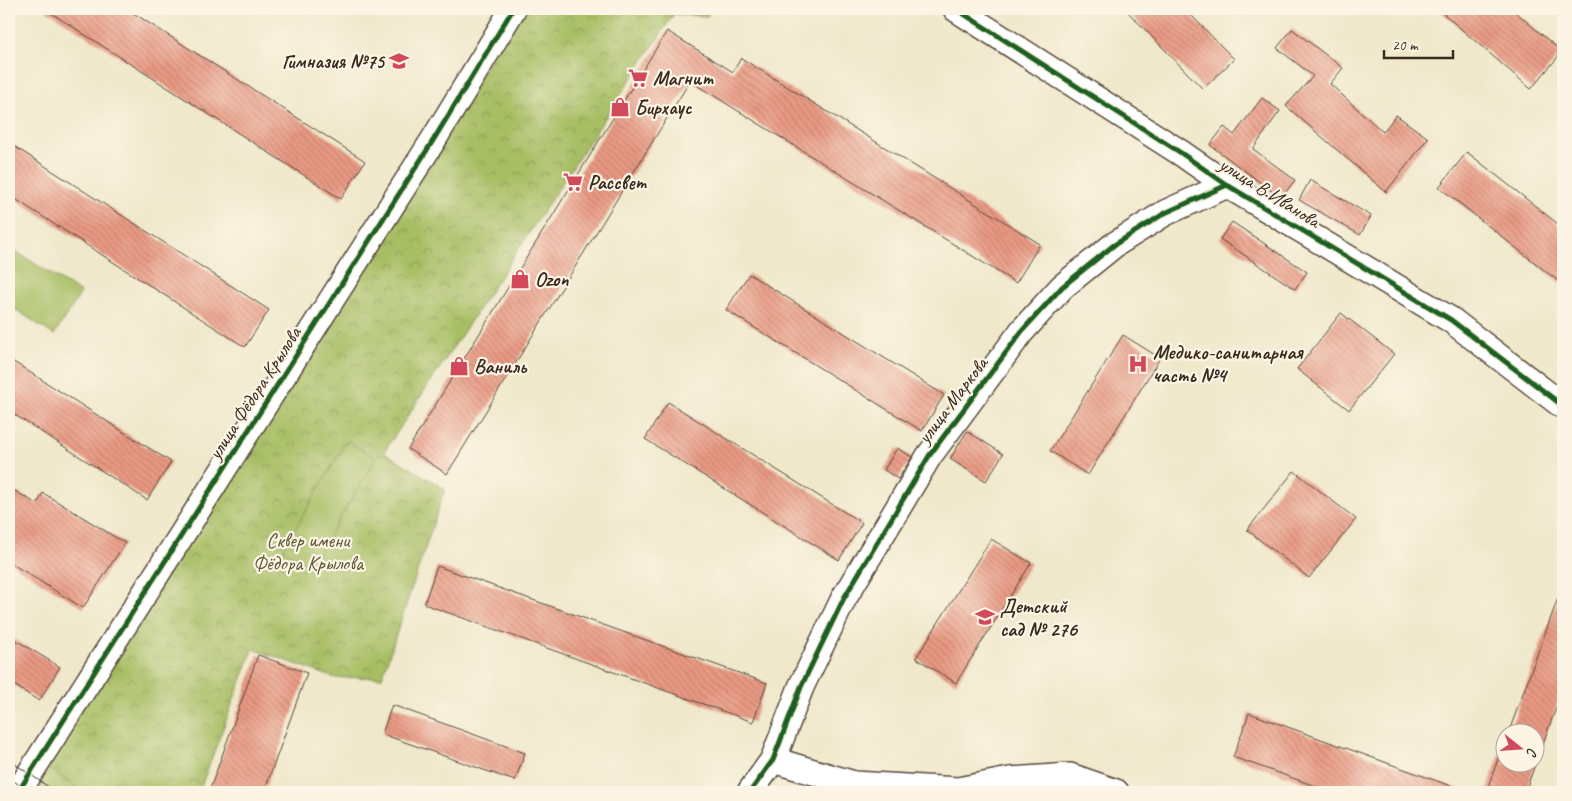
<svg xmlns="http://www.w3.org/2000/svg" width="1572" height="801" viewBox="0 0 1572 801" font-family="Caveat,sans-serif">
  <style>
    .grass { fill: url(#grass-tufts); stroke: #717441 }
    .park { fill: url(#park-crowns); stroke: #717441 }
    .garden { fill: #a7be64; stroke: #717441 }
    .building { fill: url(#building-back-hatch) }
    .lines { fill: none; stroke-linecap: round; stroke-linejoin: round }
    .minor-casing { stroke: #564638; stroke-width: 28 }
    .minor { stroke: #fff; stroke-width: 25 }
    .tram { stroke: #3b2a1e; stroke-width: 1 }
    .cycleway-casing { stroke: #fcf5e5; stroke-width: 8 }
    .cycleway { stroke: #1b5e20; stroke-width: 5 }
    .labels { text-anchor: middle; stroke-width: 4.5; stroke-linejoin: round; paint-order: stroke }
    .poi-label { font-size: 20px; font-weight: bold; fill: #3b2a1e; stroke: #fcf5e5; text-anchor: start }
    .street-label { font-size: 20px; fill: #3b2a1e; stroke: #fcf5e5 }
    .park-label { font-size: 20px; fill: #5b5633; stroke: #fcf5e5 }
  </style>
  <defs>
    <pattern id="grass-tufts" width="24" height="20" patternUnits="userSpaceOnUse" patternTransform="scale(1.25)"><rect width="24" height="20" fill="#a7be64"/><path d="M3 7l-1-3M5 7V3M7 7l1-3M15 17l-1-3M17 17v-4M19 17l1-3" fill="none" stroke="#899b52"/></pattern>
    <pattern id="park-crowns" width="20" height="18" patternUnits="userSpaceOnUse" patternTransform="scale(1.25)"><rect width="20" height="18" fill="#a7be64"/><path d="M2 6a3 3 0 1 1 6 0M12 15a3 3 0 1 1 6 0" fill="none" stroke="#899b52"/></pattern>
    <pattern id="building-back-hatch" width="6" height="6" patternUnits="userSpaceOnUse" patternTransform="scale(1.25)"><rect width="6" height="6" fill="#ea9a84"/><path d="M-1 5l2 2M0 0l6 6M5-1l2 2" fill="none" stroke="#bf7e6b"/></pattern>
  </defs>
  <rect width="100%" height="100%" fill="#fcf5e5"/>
  <filter id="ink" filterUnits="userSpaceOnUse"><feTurbulence type="fractalNoise" baseFrequency=".02" numOctaves="2"/><feDisplacementMap in="SourceGraphic" scale="10" xChannelSelector="R" yChannelSelector="G"/><feConvolveMatrix kernelMatrix="1 2 1 2 8 2 1 2 1" color-interpolation-filters="sRGB"/></filter>
  <filter id="wash" filterUnits="userSpaceOnUse"><feTurbulence type="fractalNoise" baseFrequency=".0096" numOctaves="4" result="noise"/><feDisplacementMap in="SourceGraphic" scale="20" xChannelSelector="R" yChannelSelector="G"/><feGaussianBlur stdDeviation="1.12" result="paint"/><feColorMatrix in="noise" values="0 0 0 0 0 0 0 0 0 0 0 0 0 0 0 0 0 1.4 0 .05"/><feComposite in="paint" operator="in"/></filter>
  <g filter="url(#wash)">
    <rect width="100%" height="100%" fill="#efe8cb"/>
    <!-- grass -->
    <path class="grass" d="M44,764L82,792H34V787Z"/>
    <!-- park -->
    <path class="park" d="M522,9H711L707,16L674,14L384,452L445,489L382,677L335,678L253,649L199,792H82L44,764Z"/>
    <!-- garden -->
    <g class="garden">
      <path d="M9,247L81,293L54,335L9,305Z"/>
      <path d="M347,441L376,458L311,566L283,549Z"/>
    </g>
    <g id="blocks">
      <!-- building -->
      <g class="building">
        <path d="M45,9H127L365,161L341,199Z"/>
        <path d="M1125,9H1185L1234,59L1203,89Z"/>
        <path d="M1438,9H1512L1562,52L1531,89Z"/>
        <path d="M1292,29L1343,68L1330,84L1383,132L1396,115L1428,138L1386,192L1286,106L1313,76L1277,48Z"/>
        <path d="M667,31L733,72L741,58L1040,244L1016,283L690,81L447,474L408,449Z"/>
        <path d="M1262,98L1280,111L1253,149L1295,180L1281,198L1210,145L1224,127L1234,135Z"/>
        <path d="M9,143L269,310L245,347L9,195Z"/>
        <path d="M1467,152L1563,228V285L1439,187Z"/>
        <path d="M1310,180L1371,216L1360,235L1299,200Z"/>
        <path d="M1232,222L1307,272L1295,289L1220,239Z"/>
        <path d="M749,274L944,395L922,431L726,310Z"/>
        <path d="M1341,313L1394,354L1349,410L1297,369Z"/>
        <path d="M1123,335L1160,358L1088,475L1050,451Z"/>
        <path d="M9,359L171,462L147,500L9,411Z"/>
        <path d="M668,402L862,523L839,560L645,439Z"/>
        <path d="M967,431L1003,454L986,481L950,459Z"/>
        <path d="M897,448L912,457L898,479L884,470Z"/>
        <path d="M1294,471L1356,519L1309,578L1247,530Z"/>
        <path d="M15,491L37,504L43,493L125,543L83,608L9,562V501Z"/>
        <path d="M991,539L1031,563L956,683L916,658Z"/>
        <path d="M437,566L767,683L753,722L424,604Z"/>
        <path d="M1561,590H1563V689L1525,792H1486L1504,743V764H1534V734H1508Z"/>
        <path d="M9,636L60,667L39,701L9,682Z"/>
        <path d="M258,655L307,673L264,792H209Z"/>
        <path d="M392,705L525,753L515,781L382,734Z"/>
        <path d="M1249,713L1462,790V792H1332L1233,757Z"/>
      </g>
    </g>
  </g>
  <g filter="url(#ink)">
    <use href="#blocks" fill-opacity="0" stroke="#564638" stroke-width="1"/>
    <g class="lines">
      <defs>
        <g id="minor">
          <path d="M956,9L1181,153L1227,185L1451,320L1563,406"/>
          <path d="M773,760L854,784L958,790L1010,780L1070,776L1116,792"/>
          <path d="M18,792L434,139L513,9"/>
          <path d="M750,792L773,760L801,687L844,598L929,456L1022,331L1062,287L1114,245L1165,213L1227,185"/>
        </g>
      </defs>
      <!-- minor casing -->
      <use href="#minor" class="minor-casing"/>
      <!-- minor -->
      <use href="#minor" class="minor"/>
      <!-- tram -->
      <g class="tram">
        <path d="M9,760L56,792"/>
        <path d="M9,778L30,792"/>
      </g>
      <defs>
        <g id="cycleway">
          <path d="M956,9L1181,153L1227,185L1451,320L1563,406"/>
          <path d="M18,792L434,139L513,9"/>
          <path d="M750,792L773,760L801,687L844,598L929,456L1022,331L1062,287L1114,245L1165,213L1227,185"/>
        </g>
      </defs>
      <!-- cycleway casing -->
      <use href="#cycleway" class="cycleway-casing"/>
      <!-- cycleway -->
      <use href="#cycleway" class="cycleway"/>
    </g>
  </g>
  <!-- icons -->
  <defs>
    <symbol id="school-bare" viewBox="-9 -9 18 18"><path d="M0-5L7-2L0 1L-7-2ZM-4 1L0 2.5L4 1V4Q0 6-4 4Z" fill="#d1495b" stroke="#fcf5e5" stroke-width="2.5" paint-order="stroke"/></symbol>
    <symbol id="supermarket-bare" viewBox="-9 -9 18 18"><path d="M-6-5.5h2.5l.6 2H6L4.5 2H-2.5L-4.4-4H-6ZM-1.5 3.2a1.3 1.3 0 1 0 .1 0ZM3 3.2a1.3 1.3 0 1 0 .1 0Z" fill="#d1495b" stroke="#fcf5e5" stroke-width="2.5" paint-order="stroke"/></symbol>
    <symbol id="shop-bare" viewBox="-9 -9 18 18"><path d="M-5-2.5h2.3a2.7 3.5 0 0 1 5.4 0H5L5.5 6h-11ZM-1.5-2.5h3a1.5 2.3 0 0 0-3 0Z" fill="#d1495b" stroke="#fcf5e5" stroke-width="2.5" paint-order="stroke"/></symbol>
    <symbol id="hospital-bare" viewBox="-9 -9 18 18"><path d="M-5-5h3v3.5h4V-5h3V5h-3V1.5h-4V5h-3Z" fill="#d1495b" stroke="#fcf5e5" stroke-width="2.5" paint-order="stroke"/></symbol>
  </defs>
  <g fill-rule="evenodd">
    <use href="#school-bare" x="385" y="47" width="28" height="28"/>
    <use href="#supermarket-bare" x="624" y="64" width="28" height="28"/>
    <use href="#shop-bare" x="606" y="93" width="28" height="28"/>
    <use href="#supermarket-bare" x="559" y="168" width="28" height="28"/>
    <use href="#shop-bare" x="506" y="265" width="28" height="28"/>
    <use href="#hospital-bare" x="1124" y="350" width="28" height="28"/>
    <use href="#shop-bare" x="445" y="352" width="28" height="28"/>
    <use href="#school-bare" x="971" y="603" width="28" height="28"/>
  </g>
  <g class="labels">
    <!-- poi labels -->
    <g class="poi-label">
      <text x="384" y="68" text-anchor="end">Гимназия №75</text>
      <text x="653" y="85">Магнит</text>
      <text x="635" y="114">Бирхаус</text>
      <text x="588" y="189">Рассвет</text>
      <text x="535" y="286">Ozon</text>
      <text x="1153" y="359">Медико-санитарная<tspan x="1153" dy="23">часть №4</tspan></text>
      <text x="474" y="373">Ваниль</text>
      <text x="1000" y="613">Детский<tspan x="1000" dy="23">сад № 276</tspan></text>
    </g>
    <!-- street labels -->
    <g class="street-label">
      <text transform="translate(1270 192) rotate(32)" y="7">улица В.Иванова</text>
      <text transform="translate(254 393) rotate(-57)" y="7">улица Фёдора Крылова</text>
      <text transform="translate(952 400) rotate(-53)" y="7">улица Маркова</text>
    </g>
    <!-- park labels -->
    <g class="park-label">
      <text x="308" y="547">Сквер имени<tspan x="308" dy="23">Фёдора Крылова</tspan></text>
    </g>
  </g>
  <!-- margin -->
  <rect width="1572" height="801" fill="none" stroke="#fcf5e5" stroke-width="30"/>
  <!-- north arrow -->
  <g transform="translate(1520 748) rotate(107)"><circle r="24" fill="#fcf5e5" stroke="#afa495"/>
  <path d="M0-4L9 19L0 12L-9 19Z" fill="#d1495b"/>
  <text y="-8" font-size="14" font-weight="bold" text-anchor="middle" fill="#3b2a1e">С</text>
  </g>
  <!-- scale -->
  <path d="M1384 50v8h69v-8" fill="none" stroke="#3b2a1e" stroke-width="2.5"/>
  <text x="1392" y="50" font-size="15" fill="#3b2a1e" stroke="#fcf5e5" stroke-width="4" paint-order="stroke">20 m</text>
</svg>
